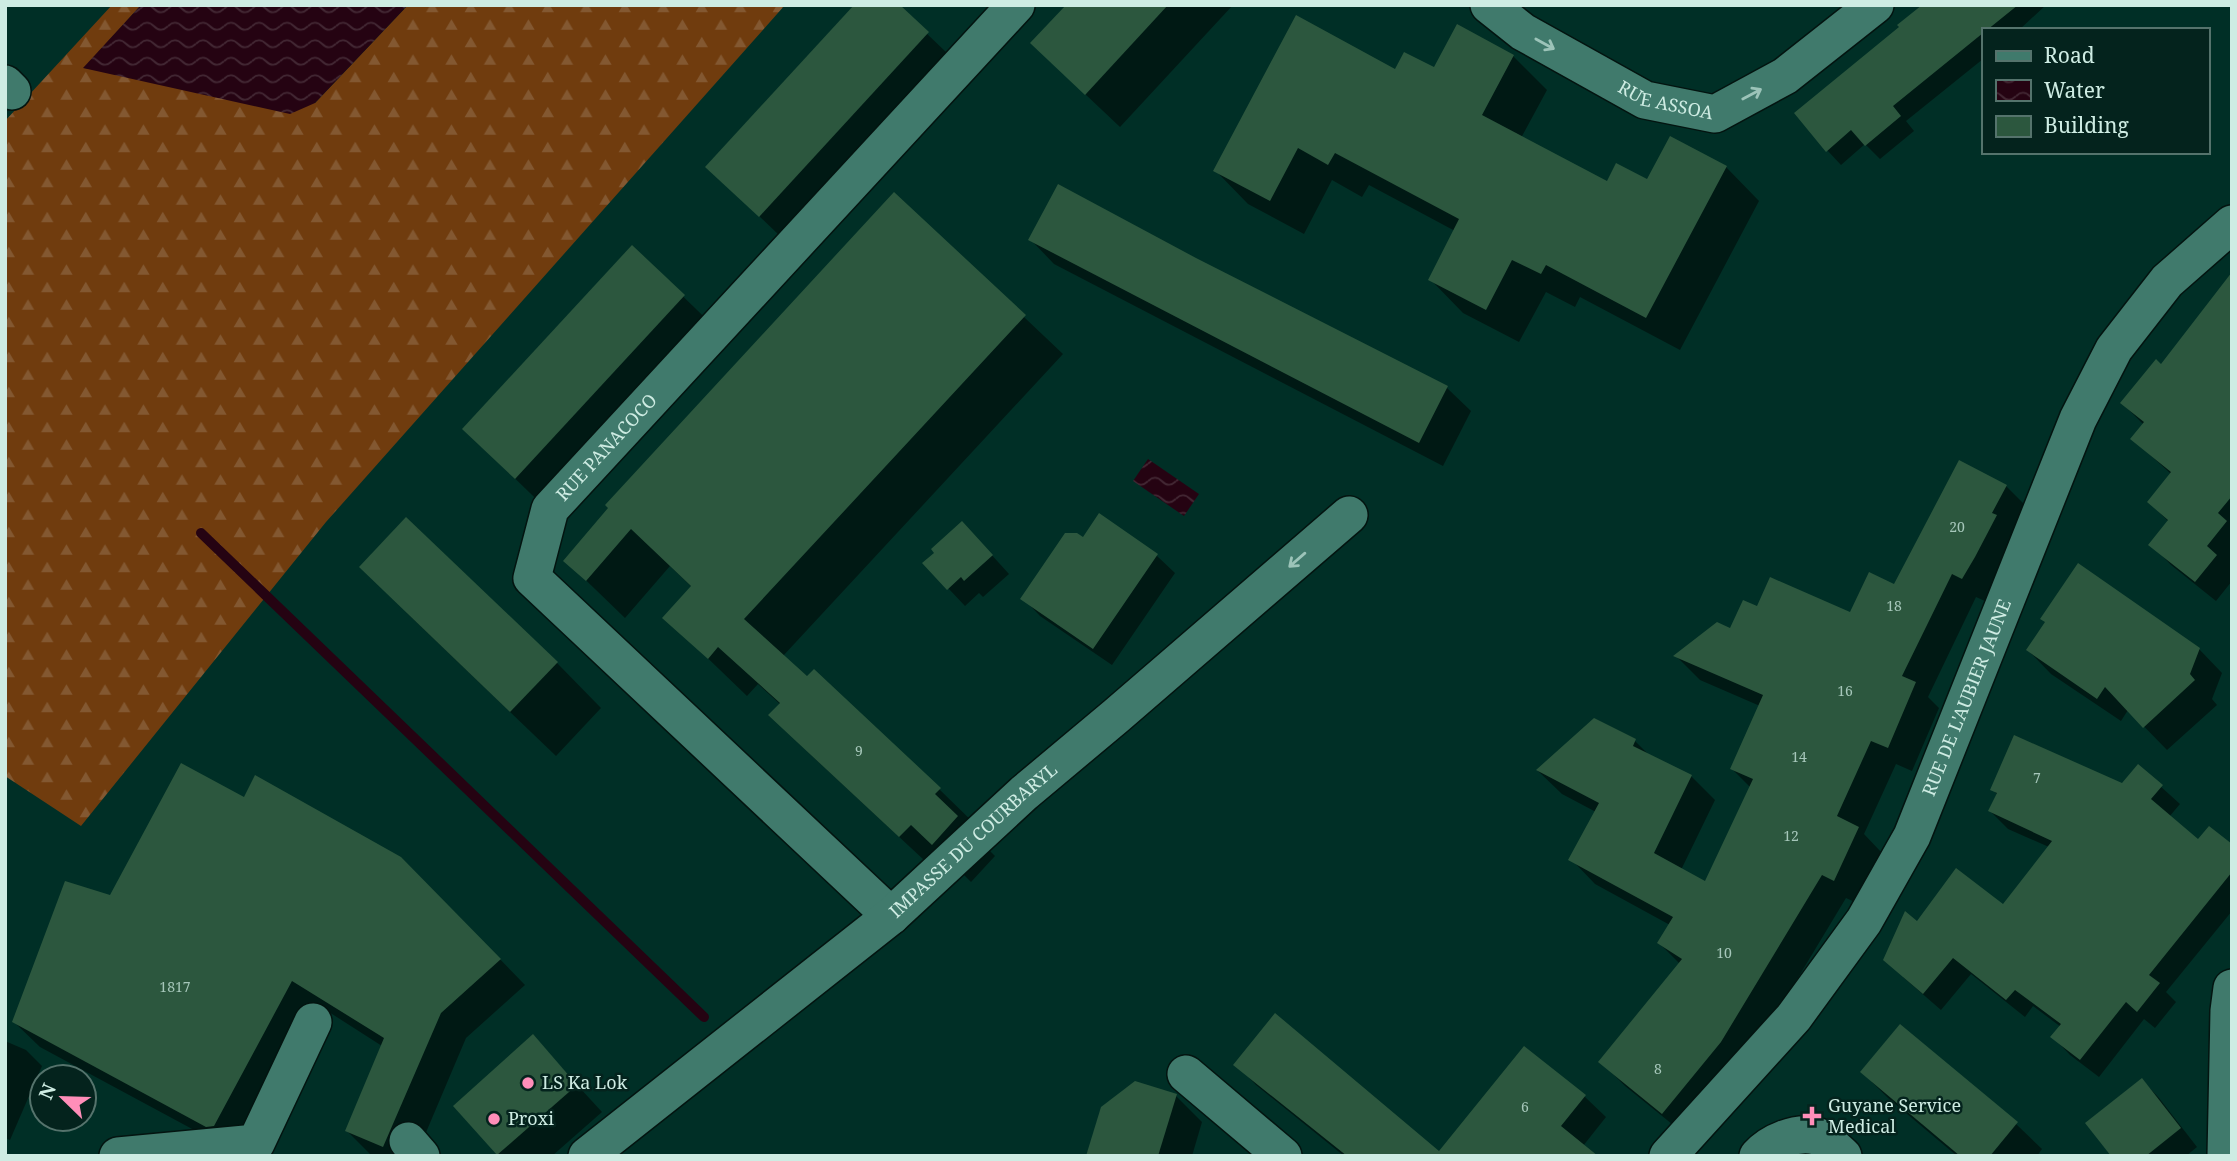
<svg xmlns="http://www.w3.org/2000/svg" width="2237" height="1161" viewBox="0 0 2237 1161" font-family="'Noto Serif',serif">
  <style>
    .forest { fill: url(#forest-firs) }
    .water { fill: url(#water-waves) }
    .shadow { fill: #0007 }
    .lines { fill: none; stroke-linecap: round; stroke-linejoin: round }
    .stream { stroke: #250312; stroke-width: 10 }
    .building { fill: #2c573e }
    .minor-casing { stroke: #031410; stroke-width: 40 }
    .minor { stroke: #407a6c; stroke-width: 37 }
    .oneway { stroke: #9cc4b9 }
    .poi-dot { fill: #ff8eb9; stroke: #04231d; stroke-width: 2.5 }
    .labels { text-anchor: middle; stroke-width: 5; stroke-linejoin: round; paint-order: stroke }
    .number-label { font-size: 14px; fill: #a6c7ba }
    .street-label { font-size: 18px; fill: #ceece3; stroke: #04231d }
    .poi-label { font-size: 18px; fill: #ceece3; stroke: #04231d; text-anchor: start }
  </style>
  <defs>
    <pattern id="forest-firs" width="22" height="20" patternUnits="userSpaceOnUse" patternTransform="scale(1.75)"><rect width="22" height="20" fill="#703c0e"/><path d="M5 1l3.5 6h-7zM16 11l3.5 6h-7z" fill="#835831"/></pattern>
    <pattern id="water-waves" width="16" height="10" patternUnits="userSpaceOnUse" patternTransform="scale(1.75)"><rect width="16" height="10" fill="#250312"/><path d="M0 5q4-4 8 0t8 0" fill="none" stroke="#432834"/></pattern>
  </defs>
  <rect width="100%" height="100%" fill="#002f26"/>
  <!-- forest -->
  <path class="forest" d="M112,5H141L84,68L315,103L408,5H785L326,522L81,826L5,776V121Z"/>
  <!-- water -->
  <g class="water">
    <path d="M141,5H408L315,103L290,114L83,68Z"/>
    <path d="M1148,459L1199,494L1184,516L1133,481Z"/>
  </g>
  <!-- shadow -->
  <g class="shadow">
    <path d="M897,5L973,78L805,260L708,167Z"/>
    <path d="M1068,5H1233L1120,127L1066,76Z"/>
    <path d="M1924,5H2046L2019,30H1983V59L1906,121L1914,131L1880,159L1865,144L1841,165L1827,150L1901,28Z"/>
    <path d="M1457,26L1513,56L1547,90L1521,138L1607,183L1648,182L1726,167L1759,201L1680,350L1580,297L1575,307L1546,292L1519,342L1463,313L1430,279L1455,231L1369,185L1362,197L1332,180L1304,234L1248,204L1215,170L1396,71L1434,69Z"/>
    <path d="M894,194L1063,354L783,656L939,789L978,827L972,833L995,856L971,882L950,861L939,874L809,753L781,705L758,684L747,696L665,617L692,587L670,566L625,618L566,561Z"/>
    <path d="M1031,240L1447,388L1471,411L1443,466L1054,264Z"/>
    <path d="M632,247L729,341L561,523L464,429Z"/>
    <path d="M2232,287V581L2216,601L2171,565L2151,544L2169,522L2149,502L2171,474L2132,438L2144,425L2122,403L2162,366Z"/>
    <path d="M2006,486L2030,510L1987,602L1976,597L1928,697L1939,708L1912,771L1896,764L1864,834L1882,853L1859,904L1846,898L1745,1066L1688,1137L1625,1086L1601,1062L1680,964L1659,943L1670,925L1595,884L1571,859L1596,812L1562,794L1538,771L1635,741L1651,757L1691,776L1715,800L1681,870L1706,883L1751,788L1732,769L1760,706L1700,680L1676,656L1731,630L1758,609L1850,614L1895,587Z"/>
    <path d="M1099,515L1157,556L1175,573L1112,665L1040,616L1023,598L1083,540Z"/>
    <path d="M979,541L1009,574L983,597L979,593L965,606L948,588Z"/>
    <path d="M406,612L557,663L601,708L556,756Z"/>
    <path d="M2199,649L2222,673L2212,699L2217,705L2167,750L2128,710L2121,721L2051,674L2028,650Z"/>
    <path d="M2138,766L2180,804L2169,817L2199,841L2232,846V911L2166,992L2176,1002L2155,1028L2144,1019L2099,1077L2070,1055L2053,1037L2061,1027L2033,1006L2025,1017L1971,974L1941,1010L1903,977L1917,923L2003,906L2049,847L2008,829L1990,811L1998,795L1992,789L2122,785Z"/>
    <path d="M245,799L427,884L525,985L466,1038L416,1156H372L347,1131L382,1046L318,1005L233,1151L40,1047L14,1022L111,897Z"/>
    <path d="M533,1037L602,1112L552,1156H500L456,1106Z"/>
    <path d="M5,1041L26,1050L42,1066L10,1140L5,1138Z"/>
    <path d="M1524,1048L1585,1097L1606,1117L1583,1146L1595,1156H1344L1256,1085L1236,1064L1439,1154Z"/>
    <path d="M1862,1072L2016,1124L2042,1149L2037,1156H1957L1888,1098Z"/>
    <path d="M2142,1080L2159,1098L2197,1147L2186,1156H2113Z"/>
    <path d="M1176,1096L1202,1122L1192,1156H1087Z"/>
  </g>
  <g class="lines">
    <!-- stream -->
    <path class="stream" d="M201,533L704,1017"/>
  </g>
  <!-- building -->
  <g class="building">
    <path d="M854,5H900L929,32L759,217L705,167Z"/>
    <path d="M1066,5H1168L1085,95L1030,43Z"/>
    <path d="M1922,5H2018L1987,30H1983V33L1893,106L1901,116L1865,146L1851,130L1826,152L1794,113L1899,27L1897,25Z"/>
    <path d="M1296,15L1395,69L1404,52L1434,67L1457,24L1514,55L1482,115L1607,181L1616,163L1647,179L1670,136L1727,166L1646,318L1546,265L1541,274L1512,260L1486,310L1428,280L1459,219L1335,153L1328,165L1298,148L1270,201L1213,171Z"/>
    <path d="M1058,184L1196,258L1448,386L1419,443L1028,240Z"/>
    <path d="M894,192L1026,315L744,619L807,676L814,669L941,788L935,794L958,816L932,845L911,825L899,837L768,715L780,703L718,647L708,659L662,618L691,586L631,529L586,581L563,561L608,508L605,505Z"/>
    <path d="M632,245L685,295L515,479L462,429Z"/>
    <path d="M2232,272V496L2218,513L2227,521L2207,546L2217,555L2195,582L2148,545L2168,520L2147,502L2171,472L2130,439L2144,422L2120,403L2156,359L2161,364Z"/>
    <path d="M1959,460L2007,485L1992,513L1997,515L1975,557L1962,579L1952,574L1902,676L1916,682L1888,748L1871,741L1837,816L1859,827L1834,881L1822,875L1721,1042L1662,1114L1598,1062L1682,959L1657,943L1673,917L1568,860L1599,803L1536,770L1594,718L1636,739L1633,746L1692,775L1654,853L1705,881L1753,779L1730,769L1763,695L1673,656L1717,622L1730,628L1743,600L1757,606L1770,577L1850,612L1869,572L1894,584Z"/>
    <path d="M1099,513L1158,554L1093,649L1020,599L1065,533H1077L1083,537Z"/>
    <path d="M406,517L558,662L510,712L359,567Z"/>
    <path d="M962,521L993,555L964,581L961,577L947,590L922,563L934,553L931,549Z"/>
    <path d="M2078,563L2200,648L2190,674L2195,680L2143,728L2105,687L2097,699L2026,650L2045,622L2040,619Z"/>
    <path d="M2014,735L2122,783L2138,764L2163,785L2151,799L2198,839L2209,826L2232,844V872L2149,975L2160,983L2137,1012L2126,1002L2080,1060L2050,1037L2061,1024L2015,990L2006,1000L1953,958L1923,994L1883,960L1905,911L1917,921L1956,868L2003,904L2052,841L1988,811L1997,793L1990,790Z"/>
    <path d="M181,763L244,797L255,775L401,857L501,959L441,1013L383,1147L345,1131L384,1038L292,981L214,1126L206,1127L12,1022L65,881L110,895Z"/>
    <path d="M1275,1013L1439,1151L1524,1046L1586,1095L1561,1126L1598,1156H1347L1233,1065Z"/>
    <path d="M1900,1024L2018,1122L1990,1156H1960L1860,1072Z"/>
    <path d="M533,1034L577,1085L497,1155L453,1106Z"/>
    <path d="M2142,1078L2181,1128L2146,1156H2111L2085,1123Z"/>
    <path d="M1135,1081L1177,1094L1158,1156H1086L1101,1107Z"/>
  </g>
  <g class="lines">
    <defs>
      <g id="minor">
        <path id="s1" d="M1489,5L1523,32L1645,100L1715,114L1785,76L1875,5"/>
        <path d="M5,84L12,91"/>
        <path id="s2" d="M891,916L532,578L550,509L1016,5"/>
        <path d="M1186,1074L1283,1156"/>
        <path d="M408,1141L421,1156"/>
        <path d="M118,1156L256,1143L313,1022"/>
        <path id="s3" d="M587,1156L891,916L1024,793L1116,716L1349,515"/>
        <path id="s4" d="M1668,1156L1794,1017L1864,921L1912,836L2078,419L2114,349L2167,281L2232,224"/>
        <path d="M1758,1156C1771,1142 1796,1131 1816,1136C1825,1138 1836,1150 1843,1156"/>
        <path d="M2226,1156L2229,1011L2232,988"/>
      </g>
    </defs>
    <!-- minor casing -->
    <use href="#minor" class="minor-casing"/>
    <!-- minor -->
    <use href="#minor" class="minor"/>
  </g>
  <!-- one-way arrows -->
  <defs><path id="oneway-shaft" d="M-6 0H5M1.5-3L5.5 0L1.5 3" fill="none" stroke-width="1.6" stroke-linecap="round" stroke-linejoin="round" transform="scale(1.75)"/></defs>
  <g class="oneway">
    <use href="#oneway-shaft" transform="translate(1545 44) rotate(29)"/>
    <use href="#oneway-shaft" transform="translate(1752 94) rotate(-28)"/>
    <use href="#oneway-shaft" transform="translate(1297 560) rotate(139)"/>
  </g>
  <!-- markers -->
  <g class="poi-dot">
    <circle cx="528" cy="1083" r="7"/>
    <path d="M1808.5 1105.5h7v7h7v7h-7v7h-7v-7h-7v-7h7z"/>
    <circle cx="494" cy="1119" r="7"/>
  </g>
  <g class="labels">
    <!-- number labels -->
    <g class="number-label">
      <text x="1957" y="532">20</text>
      <text x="1894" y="611">18</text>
      <text x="1845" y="696">16</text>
      <text x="859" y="756">9</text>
      <text x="1799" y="762">14</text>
      <text x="2037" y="783">7</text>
      <text x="1791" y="841">12</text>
      <text x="1724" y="958">10</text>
      <text x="175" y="992">1817</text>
      <text x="1658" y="1074">8</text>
      <text x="1525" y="1112">6</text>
    </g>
    <!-- street labels -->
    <g class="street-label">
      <text dy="6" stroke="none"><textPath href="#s1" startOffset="203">RUE ASSOA</textPath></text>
      <text dy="6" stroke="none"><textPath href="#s2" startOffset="648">RUE PANACOCO</textPath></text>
      <text dy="6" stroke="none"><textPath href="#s4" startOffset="553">RUE DE L'AUBIER JAUNE</textPath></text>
      <text dy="6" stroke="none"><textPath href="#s3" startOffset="499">IMPASSE DU COURBARYL</textPath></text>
    </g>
    <!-- poi labels -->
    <g class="poi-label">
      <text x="542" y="1089">LS Ka Lok</text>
      <text x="1828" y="1112">Guyane Service<tspan x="1828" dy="21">Medical</tspan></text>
      <text x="508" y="1125">Proxi</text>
    </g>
  </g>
  <!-- border -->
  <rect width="2237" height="1161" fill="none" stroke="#ceece3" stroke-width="14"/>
  <!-- legend -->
  <rect x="1982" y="28" width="228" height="126" fill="#04231d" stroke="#55736c" stroke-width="2"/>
  <rect x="1996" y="51" width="35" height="10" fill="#407a6c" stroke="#55736c" stroke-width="2"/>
  <text x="2044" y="63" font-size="21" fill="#ceece3">Road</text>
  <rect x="1996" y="80" width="35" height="21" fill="url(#water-waves)" stroke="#55736c" stroke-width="2"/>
  <text x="2044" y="98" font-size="21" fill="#ceece3">Water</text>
  <rect x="1996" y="116" width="35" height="21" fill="#2c573e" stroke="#55736c" stroke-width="2"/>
  <text x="2044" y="133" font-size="21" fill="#ceece3">Building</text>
  <!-- north arrow -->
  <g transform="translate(63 1098) rotate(293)"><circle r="33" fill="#04231d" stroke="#55736c" stroke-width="2"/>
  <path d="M0-5L12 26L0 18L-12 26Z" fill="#ff8eb9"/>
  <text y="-10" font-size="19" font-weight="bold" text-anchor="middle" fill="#ceece3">N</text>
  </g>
</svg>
